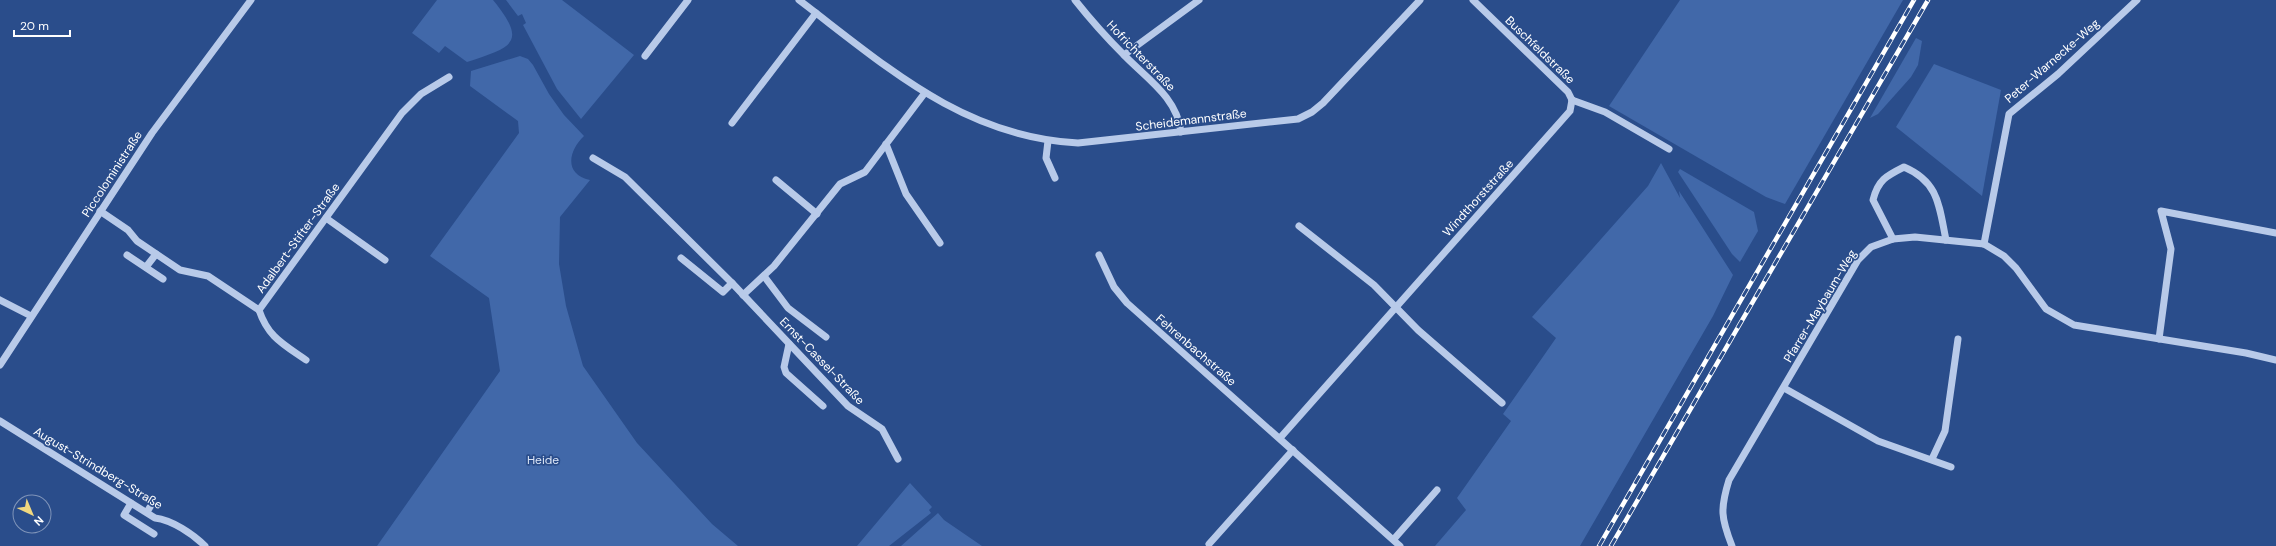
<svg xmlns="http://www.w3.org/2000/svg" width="2276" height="546" viewBox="0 0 2276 546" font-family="'DM Sans',sans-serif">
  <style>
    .green { fill: #4168a9 }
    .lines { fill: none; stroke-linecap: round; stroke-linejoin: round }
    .minor { stroke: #b8cae9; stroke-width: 7 }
    .rail-casing { stroke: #fff; stroke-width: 4.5 }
    .rail { stroke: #2a4d8b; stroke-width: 3; stroke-dasharray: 9; stroke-linecap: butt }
    .labels { text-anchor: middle; stroke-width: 3.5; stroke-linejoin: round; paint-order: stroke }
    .street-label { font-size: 12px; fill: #fff; stroke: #2a4d8b }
    .park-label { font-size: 12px; fill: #dce6f7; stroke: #2a4d8b }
  </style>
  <rect width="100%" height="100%" fill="#2a4d8b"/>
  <!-- green -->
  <g class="green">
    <path d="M437,0H493C529,44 511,47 467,62L445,46L439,53L412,33Z"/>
    <path d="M506,0H562L634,55L581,119L557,89L523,25L526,23L522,14L518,16Z"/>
    <path d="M1680,0H1903L1785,204L1766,197L1609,106Z"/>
    <path d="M1916,38L1922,41L1918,65L1911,77L1878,114L1870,118Z"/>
    <path d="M520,56L528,59L533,65L549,94L564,115L584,136C569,150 563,174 590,180L560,217L559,264L566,306L583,366L637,443L712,524L738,546H377L500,371L489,298L430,256L519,133L518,121L470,86L471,71Z"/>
    <path d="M1934,64L2001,90L1982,196L1896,127Z"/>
    <path d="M1661,163L1680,198L1679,191L1733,275L1713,316L1580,546H1435L1466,510L1457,498L1511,421L1503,414L1556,338L1532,317L1648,186Z"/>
    <path d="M1680,169L1754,212L1758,231L1740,262L1732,254L1678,172Z"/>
    <path d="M910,483L932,507L929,510L931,513L889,546H857Z"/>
    <path d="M938,513L944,520L982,546H901Z"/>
  </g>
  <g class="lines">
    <!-- minor -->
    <g class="minor">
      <path d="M799,0C886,66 963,137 1078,143L1298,119L1312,112L1323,103L1420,0"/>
      <path d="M1075,0C1090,19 1107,38 1124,55C1146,78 1177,97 1181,132"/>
      <path d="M1473,0L1568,92L1572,100"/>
      <path d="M1124,55L1199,0"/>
      <path d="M645,56L688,0"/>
      <path d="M1572,100L1605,112L1669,149"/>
      <path d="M732,123L816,13"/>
      <path d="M1048,141L1046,158L1055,178"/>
      <path d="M886,144L906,194L940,243"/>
      <path d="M593,158L625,177L732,283L848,406L882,429L898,459"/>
      <path d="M776,180L817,214"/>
      <path d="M100,211L128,230L137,241L180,270L208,276L259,310L402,113L421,94L449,77"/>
      <path d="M326,218L385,260"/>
      <path d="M1299,226L1374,285L1418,330L1502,403"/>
      <path d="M1893,239L1873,200C1878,180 1886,176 1904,167C1939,182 1939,206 1946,240"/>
      <path d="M1984,244L2009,114L2058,74L2137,0"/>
      <path d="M127,255L163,279"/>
      <path d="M1099,255L1114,287L1127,303L1400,546"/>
      <path d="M681,258L723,292L732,283"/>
      <path d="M146,267L156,254"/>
      <path d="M764,276L788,308L826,337"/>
      <path d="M743,295L774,266L840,184L865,172L924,94"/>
      <path d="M0,300L31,316"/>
      <path d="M259,310C268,337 283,344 306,360"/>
      <path d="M2159,339L2171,249L2161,211L2276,233"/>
      <path d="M789,344L784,367L786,373L823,406"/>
      <path d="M0,365L152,133L251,0"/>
      <path d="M1784,388L1878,441L1951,467"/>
      <path d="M0,421L155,518C172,520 193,534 205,546"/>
      <path d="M1280,438L1570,111L1572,100"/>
      <path d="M1932,459L1945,431L1958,339"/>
      <path d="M131,503L124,515L154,534"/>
      <path d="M147,512L153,502"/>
      <path d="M1394,539L1437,490"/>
      <path d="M1209,544L1293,450"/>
      <path d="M1732,546C1721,518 1720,509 1729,480L1858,260L1871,247L1893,239L1915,237L1984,244L2004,256L2016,268L2046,309L2074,325L2246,353L2276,360"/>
    </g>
    <defs>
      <g id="rail">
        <path d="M1599,546L1914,0"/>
        <path d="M1611,546L1928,0"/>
      </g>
    </defs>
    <!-- rail casing -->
    <use href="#rail" class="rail-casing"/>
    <!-- rail -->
    <use href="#rail" class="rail"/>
  </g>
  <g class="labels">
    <!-- street labels -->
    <g class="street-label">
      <text transform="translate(1540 50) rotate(44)" y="4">Buschfeldstraße</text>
      <text transform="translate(1141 56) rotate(46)" y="4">Hofrichterstraße</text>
      <text transform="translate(2052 61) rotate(-41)" y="4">Peter-Warnecke-Weg</text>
      <text transform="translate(1191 120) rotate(-7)" y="4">Scheidemannstraße</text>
      <text transform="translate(112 174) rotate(-57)" y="4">Piccoloministraße</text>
      <text transform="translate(1478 198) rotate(-48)" y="4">Windthorststraße</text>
      <text transform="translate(298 238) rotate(-54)" y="4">Adalbert-Stifter-Straße</text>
      <text transform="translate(1820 306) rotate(-59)" y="4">Pfarrer-Maybaum-Weg</text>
      <text transform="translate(1196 350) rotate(41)" y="4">Fehrenbachstraße</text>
      <text transform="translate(822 361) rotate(46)" y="4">Ernst-Cassel-Straße</text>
      <text transform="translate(98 468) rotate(31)" y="4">August-Strindberg-Straße</text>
    </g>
    <!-- park labels -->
    <g class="park-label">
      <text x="543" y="464">Heide</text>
    </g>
  </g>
  <!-- north arrow -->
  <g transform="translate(32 514) rotate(136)"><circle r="19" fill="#2a4d8b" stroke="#7f94b9"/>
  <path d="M0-3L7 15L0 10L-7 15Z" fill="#f0d87f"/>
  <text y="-6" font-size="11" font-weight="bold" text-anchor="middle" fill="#ffffff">N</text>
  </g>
  <!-- scale -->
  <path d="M14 30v6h56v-6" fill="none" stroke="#ffffff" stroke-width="2"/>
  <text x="20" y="30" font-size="12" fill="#ffffff" stroke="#2a4d8b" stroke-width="3" paint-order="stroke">20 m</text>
</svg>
